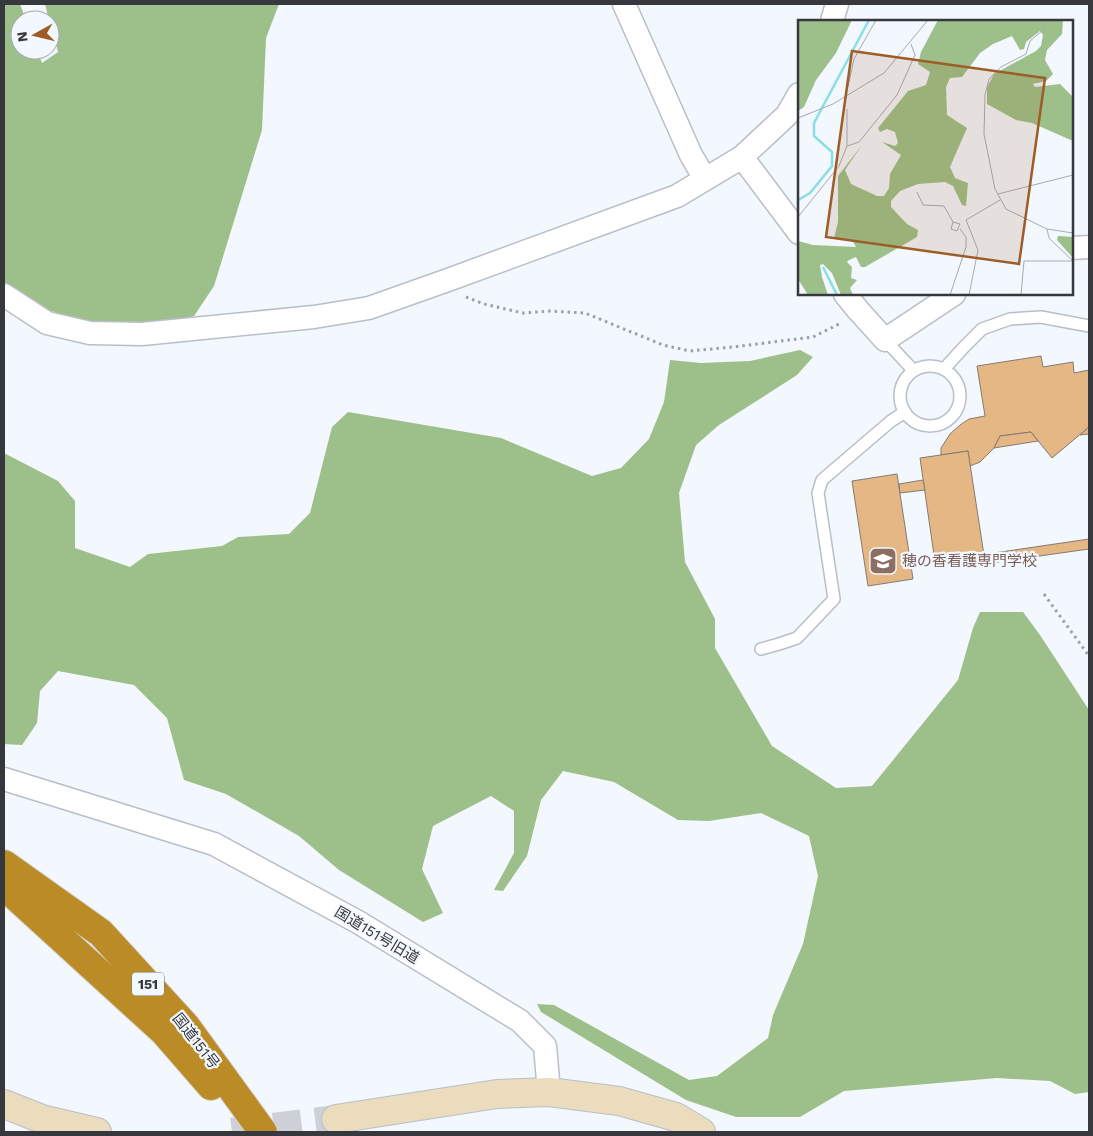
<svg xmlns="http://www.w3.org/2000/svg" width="1093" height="1136" viewBox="0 0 1093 1136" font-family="'Work Sans','Noto Sans JP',sans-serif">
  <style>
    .forest { fill: #9dbf89 }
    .building { fill: #e4b785; stroke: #837b72 }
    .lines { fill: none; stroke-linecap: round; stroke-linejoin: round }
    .secondary-tunnel { stroke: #cdd1d7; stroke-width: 28; stroke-dasharray: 28 14; stroke-linecap: butt }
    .lane-casing { stroke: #b9bec9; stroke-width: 14 }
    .street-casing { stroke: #b9bec9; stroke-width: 25 }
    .secondary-casing { stroke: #b9bec9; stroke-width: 30 }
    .highway-casing { stroke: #d3d3d4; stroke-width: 30 }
    .path { stroke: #9c9fa5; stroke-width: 3; stroke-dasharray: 2.5 4; stroke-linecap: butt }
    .lane { stroke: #fff; stroke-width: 11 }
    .street { stroke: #fff; stroke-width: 22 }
    .secondary { stroke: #ebdcbe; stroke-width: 28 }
    .highway { stroke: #bb8c26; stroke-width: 28 }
    .labels { text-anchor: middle; stroke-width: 4.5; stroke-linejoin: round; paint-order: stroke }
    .shield { fill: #f3f7fe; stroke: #6f7177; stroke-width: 1 }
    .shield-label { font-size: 14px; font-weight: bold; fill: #36383d }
    .education-label { font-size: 15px; fill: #785e54; stroke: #f3f7fe; text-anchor: start }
    .street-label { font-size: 15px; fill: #36383d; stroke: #f3f7fe }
    .inset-river { fill: none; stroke: #89dfe5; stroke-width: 2.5 }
    .inset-road { fill: none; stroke: #a7abb1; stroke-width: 1 }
    .view { fill: #9d5d26; fill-opacity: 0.15; stroke: #9d5d26; stroke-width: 2.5 }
    .inset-edge { fill: none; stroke: #36383d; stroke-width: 2.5 }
  </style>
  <rect width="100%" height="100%" fill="#f3f7fe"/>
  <!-- forest -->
  <g class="forest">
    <path d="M4,4H20L26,20H20V50H37L42,63L58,52L50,20H49L45,4H279L266,38L262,130L214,286L194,316L147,329L94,327L17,298L4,286Z"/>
    <path d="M800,350L813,357L797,375L719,425L696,445L679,493L685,562L715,619V648L772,746L836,788L872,786L958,680L973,628L980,612H1023L1040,635L1089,710V1011L1088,1019L1089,1026V1092L1075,1094L1050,1081L997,1078L844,1091L800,1117H736L686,1100L541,1012L537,1004L554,1005L689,1080L717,1076L768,1038L773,1015L803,944L818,876L809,836L761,813L709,821L678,820L614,782L563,771L541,800L527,856L503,891L494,890L514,853V811L491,796L433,826L422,869L443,913L423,922L339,870L299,836L226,794L184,780L167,718L134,685L58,671L40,691L37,723L22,745L4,744V453L58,481L75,501V548L130,567L148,554L222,546L238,537L289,534L310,513L332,427L348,412L501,438L592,476L621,468L649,439L664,402L670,360L701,363L750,361Z"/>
  </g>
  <!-- building -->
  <g class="building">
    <path d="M1041,356L1043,367L1073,362L1074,373L1089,370V427L1052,458L1031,432L1000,436L994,448L980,462L970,466L968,451L941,455V448L950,434L960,425L969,419L985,416L977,366Z"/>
    <path d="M1089,427V434L1080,435Z"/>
    <path d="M1031,432L1038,441L994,448L1000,436Z"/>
    <path d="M968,451L984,555L935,562L920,458Z"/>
    <path d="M897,474L913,579L868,586L852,481Z"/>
    <path d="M923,480L925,490L900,493L899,484Z"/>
    <path d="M1089,539V549L969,566L967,557Z"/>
  </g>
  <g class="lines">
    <!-- secondary-tunnel -->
    <path class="secondary-tunnel" d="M232,1132L336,1119"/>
    <defs>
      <g id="lane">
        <path d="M885,340L913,370"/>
        <circle cx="930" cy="396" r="30"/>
        <path d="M944,369L964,347L982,329L1010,319L1041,317L1089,326"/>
        <path d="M761,649L779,644L797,638L834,599L818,493L822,480L891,421L905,412"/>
      </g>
      <g id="street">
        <path d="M624,4L691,155L705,179"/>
        <path d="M832,21L837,4"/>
        <path d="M742,157L799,233"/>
        <path d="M1072,248L1089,247"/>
        <path d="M845,294L858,310L885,340L954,294"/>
        <path d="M4,295L47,323L90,333L142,334L314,317L369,308L448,280L677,196L742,157L787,115L799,94"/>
        <path d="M4,779L214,844L358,922L520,1021L545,1046L549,1092"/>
      </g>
      <g id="secondary">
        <path d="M4,1104L42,1119L97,1132"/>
        <path d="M336,1119L497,1094L549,1092L619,1101L676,1117L701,1132"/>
      </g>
      <g id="highway">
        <path d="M4,864L101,933L186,1026L263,1132"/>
        <path d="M4,886L164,1032L211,1086"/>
      </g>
    </defs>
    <!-- lane casing -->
    <use href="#lane" class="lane-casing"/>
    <!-- street casing -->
    <use href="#street" class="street-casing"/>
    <!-- secondary casing -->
    <use href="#secondary" class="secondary-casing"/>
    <!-- highway casing -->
    <use href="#highway" class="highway-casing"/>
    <!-- path -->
    <g class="path">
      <path d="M466,297L484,304L523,313L550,311L585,313L663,345L690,351L733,347L813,337L841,323"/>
      <path d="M1044,594L1089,656"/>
    </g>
    <!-- lane -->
    <use href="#lane" class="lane"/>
    <!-- street -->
    <use href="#street" class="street"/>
    <!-- secondary -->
    <use href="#secondary" class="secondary"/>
    <!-- highway -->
    <use href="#highway" class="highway"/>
  </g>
  <!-- icons -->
  <defs>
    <symbol id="university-square" viewBox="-11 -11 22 22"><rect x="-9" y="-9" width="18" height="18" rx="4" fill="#8d6e63" stroke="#f3f7fe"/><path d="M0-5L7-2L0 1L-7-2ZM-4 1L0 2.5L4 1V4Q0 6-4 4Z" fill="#fff"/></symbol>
  </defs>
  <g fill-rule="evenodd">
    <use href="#university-square" x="867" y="545" width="32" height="32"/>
  </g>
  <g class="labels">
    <!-- shield labels -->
    <rect class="shield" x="132" y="972.5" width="32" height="23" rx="4"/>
    <g class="shield-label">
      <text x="148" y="989">151</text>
    </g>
    <!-- education labels -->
    <g class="education-label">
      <text x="902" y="566">穂の香看護専門学校</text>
    </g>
    <!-- street labels -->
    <g class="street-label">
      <text transform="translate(377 935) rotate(31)" y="5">国道151号旧道</text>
      <text transform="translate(196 1041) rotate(52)" y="5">国道151号</text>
    </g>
  </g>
  <!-- overview -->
  <g transform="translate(798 20)">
    <rect width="275" height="275" fill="#f3f7fe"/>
    <path d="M0,0H54L38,33L18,60L6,87L0,91ZM140,0H265L264,14L249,30L247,40L255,54L248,61L235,64L237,67L262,64L275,77V121L234,103L218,100L189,84V67L196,54L238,31L243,26L245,15L242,11L228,22L226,29L222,30L214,16L195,24L182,33L164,57L152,58L148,67L149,95L169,108L152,147L157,158L170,163L168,186L164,185L155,166L147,162L120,164L102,171L93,181V187L109,204L120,210L119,217L67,247H63L58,237L51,240L49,242L54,247L53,258L59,260L52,268L55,275H43L34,253L25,244L22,245L24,257L30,275H10L0,259V221L15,225L58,227L54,220L36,218L40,202V156L64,125L47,150L53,164L79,176H86L91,168L92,154L103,135L84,122L97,126L100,123L97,112L89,109L82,112L80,108L110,71L128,65L132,52L120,44L123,32ZM260,216L275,217V238L259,220Z" fill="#9dbf89"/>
    <path class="inset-river" d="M0,180L12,173L34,146V132L16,116V103L71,0M25,247L39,275"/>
    <path class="inset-road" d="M248,0L245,10L232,21L228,34L203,47L191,59L187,75L186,114L197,169L208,189L249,209L275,213M50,67L56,39L78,0M0,98L35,84L86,53L130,0M49,126L61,122L99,75L117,35L113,24M119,172L125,185L146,186L155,202L162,204L159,211L153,209L155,202M200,174L275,155M0,197L41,146L49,126V89M249,209L251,218L275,241M152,275L168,227V217L162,209M171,275L180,230L168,200L202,180M223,275L226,241H274"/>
    <path class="view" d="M54,31L247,58L221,244L28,217Z"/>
    <rect width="275" height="275" class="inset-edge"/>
  </g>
  <!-- border -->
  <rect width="1093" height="1136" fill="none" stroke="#36383d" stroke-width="10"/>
  <!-- north arrow -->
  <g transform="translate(35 35) rotate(262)"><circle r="24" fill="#f3f7fe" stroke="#a7abb1"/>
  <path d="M0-4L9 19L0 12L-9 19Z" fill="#9d5d26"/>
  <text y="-8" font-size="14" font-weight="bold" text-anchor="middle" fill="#36383d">N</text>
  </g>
</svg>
